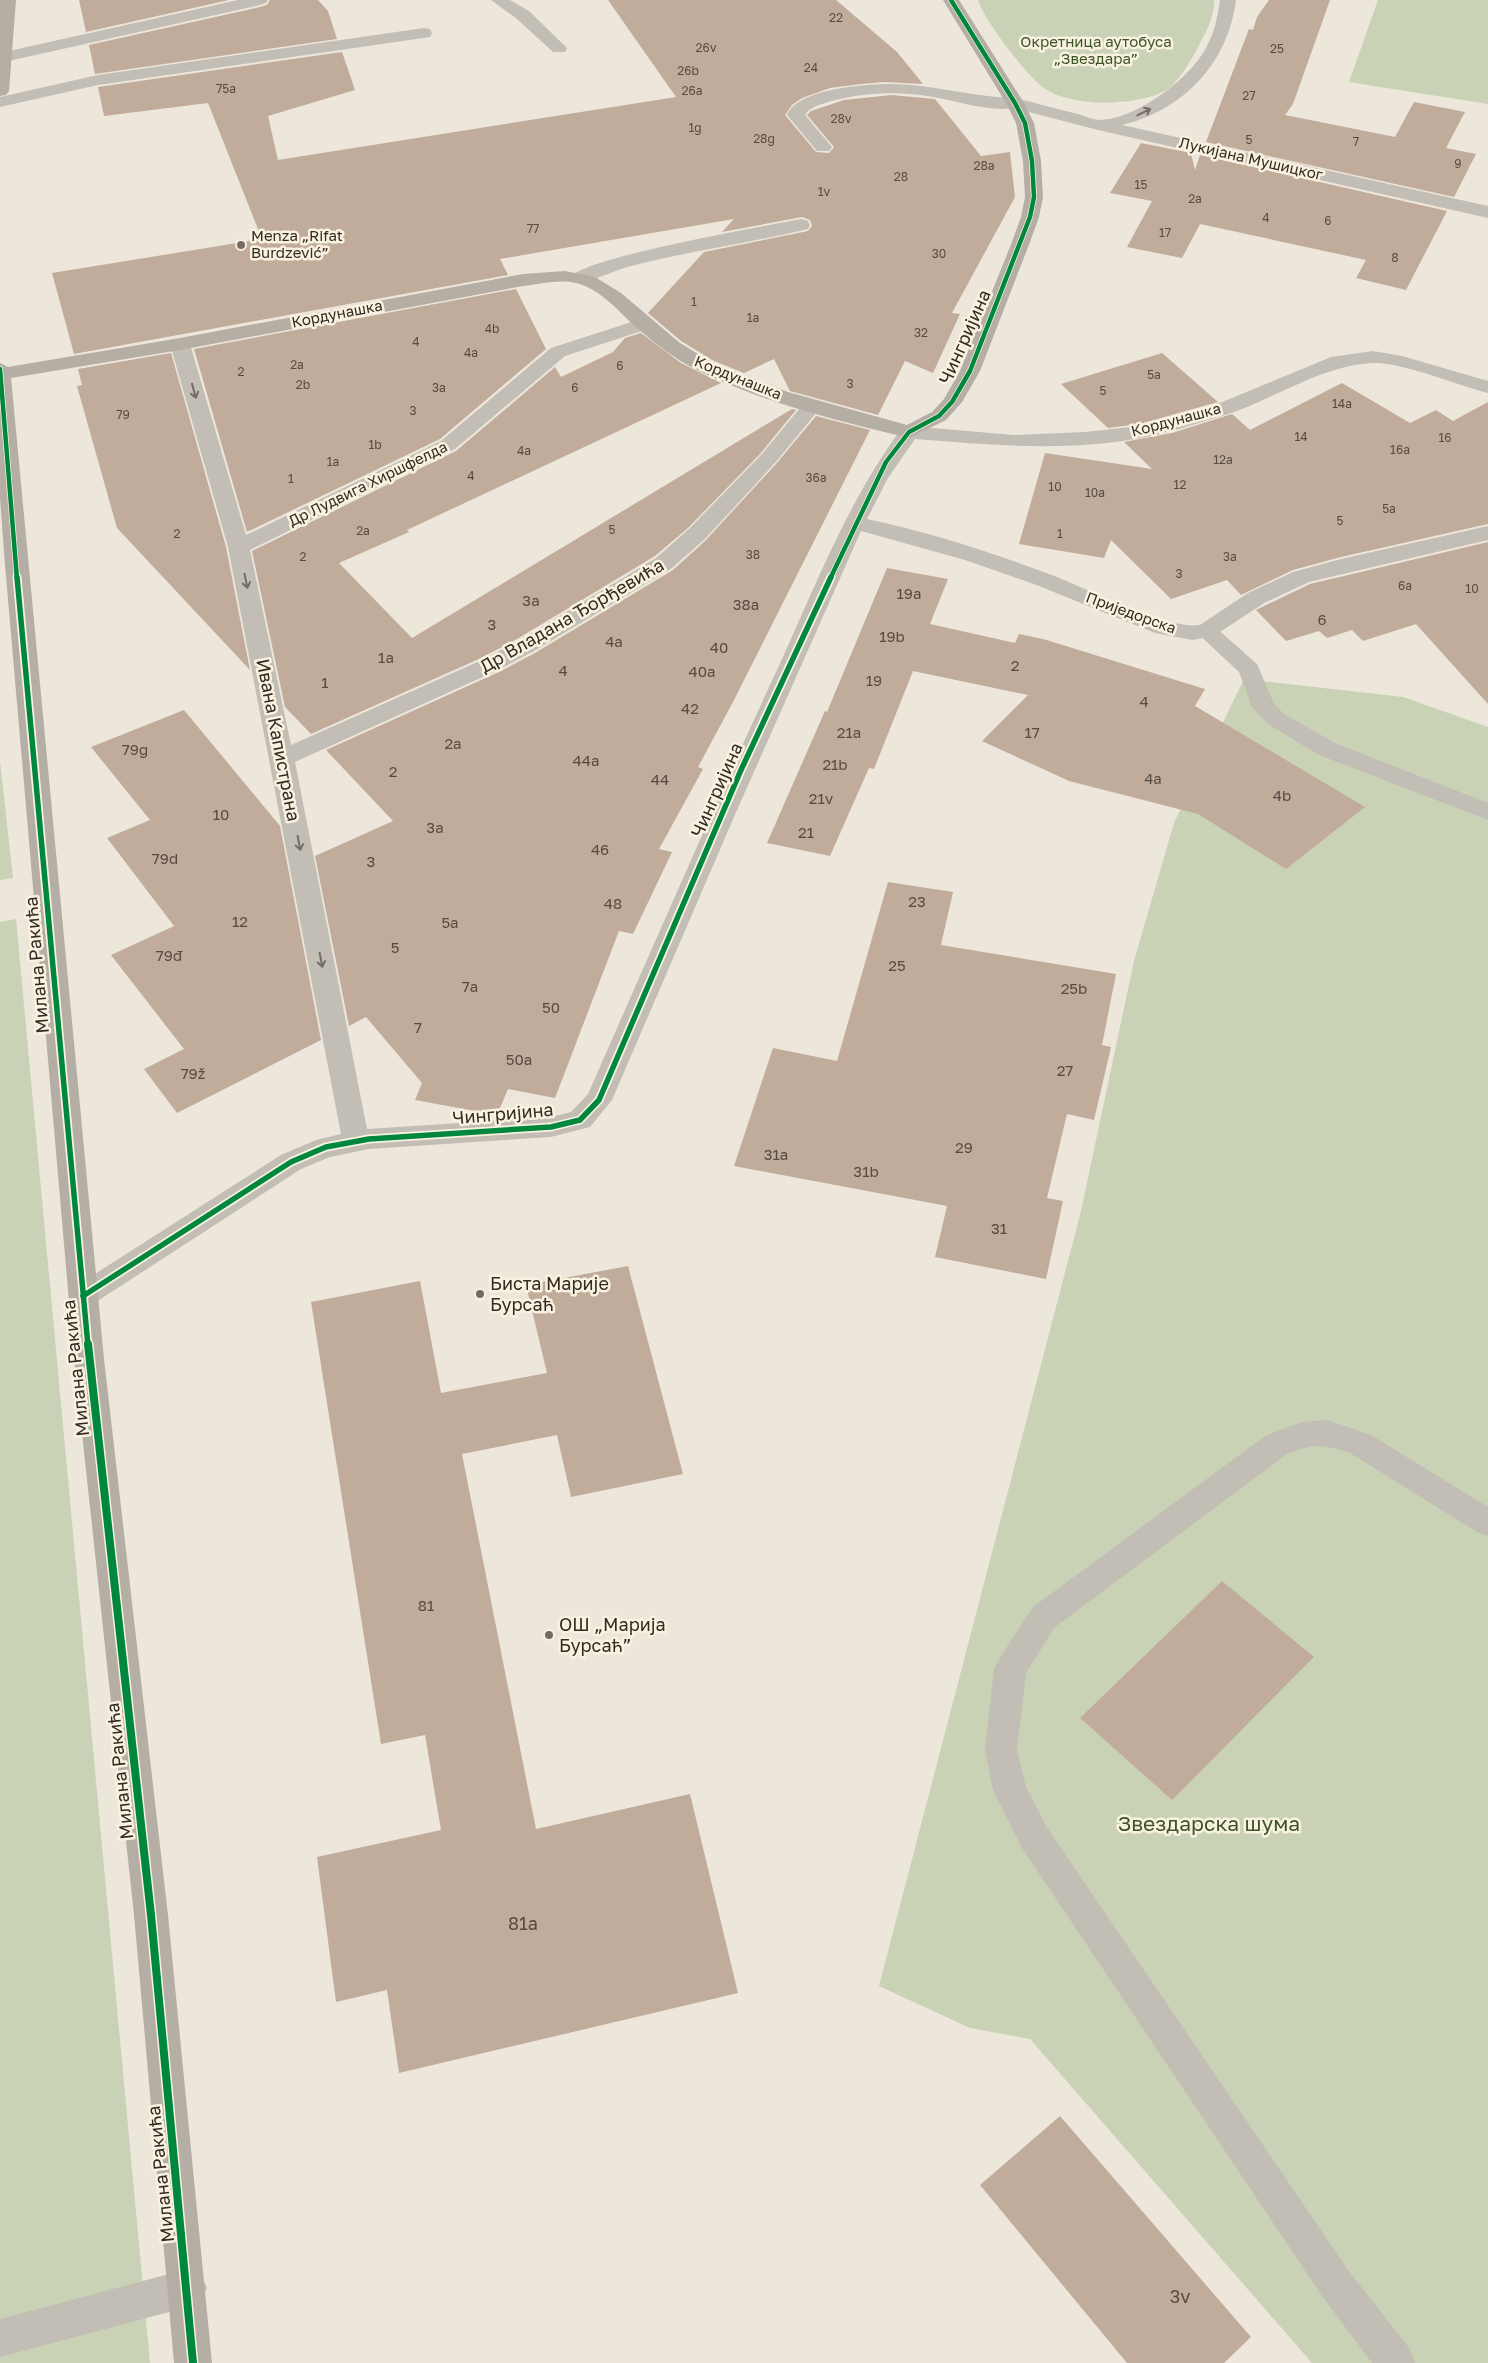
<svg xmlns="http://www.w3.org/2000/svg" width="1488" height="2363" viewBox="0 0 1488 2363" font-family="'Golos Text',sans-serif">
  <style>
    .green { fill: #c9d2b4 }
    .building { fill: #c1ac9c }
    .lines { fill: none; stroke-linecap: round; stroke-linejoin: round }
    .lane { fill: #c3beb5; fill-rule: evenodd }
    .street { fill: #c3beb5; fill-rule: evenodd }
    .secondary { fill: #b4aea5; fill-rule: evenodd }
    .cycleway-far2-casing { stroke: #faf2e1; stroke-width: 6 }
    .cycleway-far1-casing { stroke: #faf2e1; stroke-width: 9 }
    .cycleway-casing { stroke: #faf2e1; stroke-width: 11 }
    .cycleway-far2 { stroke: #00873e; stroke-width: 4.5 }
    .cycleway-far1 { stroke: #00873e; stroke-width: 5.5 }
    .cycleway { stroke: #00873e; stroke-width: 8 }
    .oneway { stroke: #746d65 }
    .poi-dot { fill: #746c64; stroke: #faf2e1; stroke-width: 2 }
    .labels { text-anchor: middle; stroke-width: 5; stroke-linejoin: round; paint-order: stroke }
    .far-number-label { font-size: 12px; fill: #574b42 }
    .far-park-label { font-size: 15px; fill: #3c5426; stroke: #faf2e1 }
    .far-street-label { font-size: 15px; fill: #342b24; stroke: #faf2e1 }
    .far-poi-label { font-size: 15px; fill: #342b24; stroke: #faf2e1; text-anchor: start }
    .number-label { font-size: 15px; fill: #574b42 }
    .street-label { font-size: 18px; fill: #342b24; stroke: #faf2e1 }
    .poi-label { font-size: 18px; fill: #342b24; stroke: #faf2e1; text-anchor: start }
    .near-number-label { font-size: 18px; fill: #574b42 }
    .near-park-label { font-size: 21px; fill: #3c5426; stroke: #faf2e1 }
  </style>
  <rect width="100%" height="100%" fill="#ece6db"/>
  <!-- green -->
  <g class="green">
    <path d="M978,0H1214C1215,18 1205,33 1197,49C1191,61 1176,85 1165,91C1136,106 1071,108 1044,88C1025,74 985,21 978,0Z"/>
    <path d="M1378,0H1488V104L1349,82Z"/>
    <path d="M1244,679L1403,697L1488,727V2363H1312L1030,2039L970,2028L879,1986L1081,1211L1134,961L1174,823Z"/>
    <path d="M0,761L13,878L0,880Z"/>
    <path d="M16,919L150,2363H0V922Z"/>
  </g>
  <!-- building -->
  <g class="building">
    <path d="M79,0H229L86,32Z"/>
    <path d="M270,0H318L328,11L337,39L95,74L89,45L260,7L267,5Z"/>
    <path d="M608,0H836L897,52L923,84L885,82L861,84L830,88L802,98L792,105L785,115L816,152L829,153L834,147L807,115L811,111L844,100L891,95L935,99L981,156L1010,152L1015,197L952,313L960,314L933,373L905,361L878,415L790,391L774,359L744,373L714,361L681,341L648,313L704,252L808,231L812,226L810,220L802,217L722,232L734,219L500,259L508,275L74,354L52,273L262,239L208,103L104,116L98,87L342,52L355,90L268,116L278,160L676,97Z"/>
    <path d="M1269,0H1330L1293,104L1285,115L1395,137L1414,102L1465,112L1446,148L1476,154L1454,197L1206,142L1249,29L1253,30L1257,17Z"/>
    <path d="M1141,143L1191,153L1195,170L1200,155L1447,211L1406,290L1356,278L1366,260L1200,224L1182,258L1127,247L1152,201L1110,193Z"/>
    <path d="M516,289L546,349L440,439L247,532L194,349Z"/>
    <path d="M641,333L681,363L721,383L407,530L409,532L339,563L412,638L792,409L796,410L760,454L688,528L655,556L517,639L481,658L311,734L285,707L252,551L456,451L555,367L561,377L613,352L625,338Z"/>
    <path d="M171,353L226,547L250,670L117,528L77,386L82,385L78,369Z"/>
    <path d="M1162,353L1218,402L1140,424L1108,428L1061,384Z"/>
    <path d="M1342,383L1410,423L1436,410L1453,421L1488,402V524L1341,557L1293,570L1241,595L1227,580L1171,599L1111,540L1104,558L1019,544L1045,453L1152,469L1124,442L1172,433L1232,414L1250,430Z"/>
    <path d="M816,416L870,430L733,702L698,767L703,769L659,849L672,852L633,934L619,931L555,1098L508,1089L497,1115L415,1100L422,1083L366,1017L349,1026L315,856L393,821L326,750L499,672L535,653L673,570L706,540L776,464Z"/>
    <path d="M1488,542V704L1416,624L1363,641L1352,630L1327,638L1319,631L1286,641L1256,610L1310,584Z"/>
    <path d="M887,568L948,579L930,624L1015,643L1019,634L1043,639L1205,689L1195,706L1365,807L1286,869L1198,814L1069,781L982,741L1028,695L913,671L874,769L869,768L830,856L767,843L825,711L827,712Z"/>
    <path d="M184,710L280,826L321,1040L177,1113L144,1069L184,1049L111,955L174,926L107,838L150,820L91,747Z"/>
    <path d="M888,882L953,892L941,945L1116,974L1102,1045L1111,1047L1094,1120L1067,1114L1047,1198L1063,1201L1046,1279L935,1257L947,1206L734,1166L773,1048L837,1061Z"/>
    <path d="M628,1266L683,1474L571,1497L557,1435L462,1454L536,1829L690,1794L738,1993L399,2073L387,1990L336,2002L317,1857L441,1830L425,1735L381,1744L311,1302L420,1281L441,1393L547,1373L526,1285Z"/>
    <path d="M1222,1581L1314,1657L1172,1800L1080,1718Z"/>
    <path d="M1060,2116L1251,2337L1224,2363H1127L980,2185Z"/>
  </g>
  <g class="lines">
    <!-- lane -->
    <g class="lane">
      <path d="M238,0H268L266,3L260,5L4,62L0,61V53Z"/>
      <path d="M491,0H510L529,11L567,48L565,52H553L517,19Z"/>
      <path d="M424,28L430,29L432,33L430,37L98,85L0,107V97L98,75Z"/>
      <path d="M885,84C929,83 971,97 1015,98L1021,99L1024,103L1021,107C990,114 957,100 927,96C896,91 861,93 832,101C823,104 810,106 805,115L832,147L829,151H817L787,115C798,89 860,85 885,84Z"/>
      <path d="M801,219L808,221L810,225L808,229C749,243 689,251 631,266C615,270 585,285 572,282L569,278C584,257 766,226 801,219Z"/>
      <path d="M1206,624L1214,626L1257,664L1274,704L1284,714L1335,743L1488,803V820L1319,755L1268,724L1252,707L1239,672L1195,631L1198,626Z"/>
      <path d="M1327,1420L1371,1435L1488,1507V1536L1477,1532L1350,1453C1323,1444 1313,1444 1287,1454L1055,1627L1026,1673L1017,1750L1026,1787L1046,1826L1348,2270L1410,2349L1415,2363H1372L1322,2296L1022,1848L993,1790L985,1750L994,1669L999,1659L1033,1607L1265,1436L1302,1422Z"/>
      <path d="M188,2269L201,2275L207,2288L201,2301L188,2307L0,2357V2319Z"/>
    </g>
    <!-- street -->
    <g class="street">
      <path d="M1220,0H1236C1228,63 1184,110 1122,125L1488,206V218L1098,130L1009,107L1006,103L1009,99L1015,98C1036,103 1057,109 1078,114C1084,116 1093,120 1100,120C1137,119 1193,77 1208,44C1215,30 1218,15 1220,0Z"/>
      <path d="M644,318L651,320L654,324L651,328L565,356L455,449L250,550L291,745L482,660L518,641L656,558L689,529L761,455L805,402L812,400L819,402L822,406L775,463L705,539L672,568L534,651L498,670L295,762L367,1129L551,1117L571,1112L588,1094C652,949 715,803 782,659C818,579 850,498 902,428L909,426L1014,435L1085,432L1140,426L1210,407L1331,357L1373,351L1402,356L1488,381V393C1457,385 1400,361 1371,363C1317,367 1272,401 1222,416C1195,424 1168,433 1141,438C1066,452 990,445 915,439L888,478L867,519C929,532 990,552 1049,574C1085,587 1166,630 1200,625L1248,593L1293,572L1341,559L1488,526V540L1309,582L1264,603L1214,636L1192,640L1155,633L1034,584L965,560L861,531L737,810L612,1100L590,1127L551,1137L369,1149L330,1157L301,1169L93,1304L83,1308L73,1304L69,1296L73,1288L281,1155L316,1140L341,1134L228,547L170,344L173,340L180,338L187,340L190,344L246,535L441,441L551,348Z"/>
    </g>
    <!-- secondary -->
    <g class="secondary">
      <path d="M0,0H16L9,91L6,95L0,96Z"/>
      <path d="M943,0H959L1024,103L1034,123L1041,161L1043,197L1039,217L1030,242L980,371L962,402L946,420L909,438C838,421 765,403 699,371C676,360 656,344 637,328C619,312 601,289 576,283C559,279 540,284 523,286L180,350L11,378L104,1359L168,1915L212,2363H174L134,1915L74,1359L5,565L0,498V363L8,367L180,338L523,274L565,271L595,277L621,293L680,343L713,363L788,392L907,425L932,412L944,399L960,371L1012,242L1021,217L1025,197L1023,161L1016,123L1006,103Z"/>
    </g>
    <defs>
      <g id="cycleway-far2">
        <path d="M0,369L17,579"/>
        <path d="M830,579L886,462L909,432L939,416L952,402L970,371L1030,217L1034,197L1032,161L1025,123L1015,103L951,0"/>
      </g>
      <g id="cycleway-far1">
        <path d="M17,577L88,1346"/>
        <path d="M83,1296L291,1162L326,1147L369,1139L551,1127L580,1120L599,1100L741,770L831,577"/>
      </g>
      <path id="cycleway" d="M88,1344L151,1915L193,2363"/>
    </defs>
    <!-- cycleway-far2 casing -->
    <use href="#cycleway-far2" class="cycleway-far2-casing"/>
    <!-- cycleway-far1 casing -->
    <use href="#cycleway-far1" class="cycleway-far1-casing"/>
    <!-- cycleway casing -->
    <use href="#cycleway" class="cycleway-casing"/>
    <!-- cycleway-far2 -->
    <use href="#cycleway-far2" class="cycleway-far2"/>
    <!-- cycleway-far1 -->
    <use href="#cycleway-far1" class="cycleway-far1"/>
    <!-- cycleway -->
    <use href="#cycleway" class="cycleway"/>
  </g>
  <!-- one-way arrows -->
  <defs><path id="oneway-shaft" d="M-6 0H5M1.5-3L5.5 0L1.5 3" fill="none" stroke-width="1.6" stroke-linecap="round" stroke-linejoin="round" transform="scale(1.25)"/></defs>
  <g class="oneway">
    <use href="#oneway-shaft" transform="translate(1144 112) rotate(-26)"/>
    <use href="#oneway-shaft" transform="translate(194 391) rotate(74)"/>
    <use href="#oneway-shaft" transform="translate(246 581) rotate(78)"/>
    <use href="#oneway-shaft" transform="translate(299 843) rotate(79)"/>
    <use href="#oneway-shaft" transform="translate(321 960) rotate(79)"/>
  </g>
  <!-- markers -->
  <g class="poi-dot">
    <circle cx="241" cy="245" r="5"/>
    <circle cx="480" cy="1294" r="5"/>
    <circle cx="549" cy="1635" r="5"/>
  </g>
  <g class="labels">
    <!-- far-number labels -->
    <g class="far-number-label">
      <text x="836" y="22">22</text>
      <text x="706" y="52">26v</text>
      <text x="1277" y="53">25</text>
      <text x="811" y="72">24</text>
      <text x="688" y="75">26b</text>
      <text x="226" y="93">75a</text>
      <text x="692" y="95">26a</text>
      <text x="1249" y="100">27</text>
      <text x="841" y="123">28v</text>
      <text x="695" y="132">1g</text>
      <text x="764" y="143">28g</text>
      <text x="1249" y="144">5</text>
      <text x="1356" y="146">7</text>
      <text x="1458" y="168">9</text>
      <text x="984" y="170">28a</text>
      <text x="901" y="181">28</text>
      <text x="1141" y="189">15</text>
      <text x="824" y="196">1v</text>
      <text x="1195" y="203">2a</text>
      <text x="1266" y="222">4</text>
      <text x="1328" y="225">6</text>
      <text x="533" y="233">77</text>
      <text x="1165" y="237">17</text>
      <text x="939" y="258">30</text>
      <text x="1395" y="262">8</text>
      <text x="694" y="306">1</text>
      <text x="753" y="322">1a</text>
      <text x="492" y="333">4b</text>
      <text x="921" y="337">32</text>
      <text x="416" y="346">4</text>
      <text x="471" y="357">4a</text>
      <text x="297" y="369">2a</text>
      <text x="620" y="370">6</text>
      <text x="241" y="376">2</text>
      <text x="1154" y="379">5a</text>
      <text x="850" y="388">3</text>
      <text x="303" y="389">2b</text>
      <text x="439" y="392">3a</text>
      <text x="575" y="392">6</text>
      <text x="1103" y="395">5</text>
      <text x="1342" y="408">14a</text>
      <text x="413" y="415">3</text>
      <text x="123" y="419">79</text>
      <text x="1301" y="441">14</text>
      <text x="1445" y="442">16</text>
      <text x="375" y="449">1b</text>
      <text x="1400" y="454">16a</text>
      <text x="524" y="455">4a</text>
      <text x="1223" y="464">12a</text>
      <text x="333" y="466">1a</text>
      <text x="471" y="480">4</text>
      <text x="816" y="482">36a</text>
      <text x="291" y="483">1</text>
      <text x="1180" y="489">12</text>
      <text x="1055" y="491">10</text>
      <text x="1095" y="497">10a</text>
      <text x="1389" y="513">5a</text>
      <text x="1340" y="525">5</text>
      <text x="612" y="534">5</text>
      <text x="363" y="535">2a</text>
      <text x="177" y="538">2</text>
      <text x="1060" y="538">1</text>
      <text x="753" y="559">38</text>
      <text x="303" y="561">2</text>
      <text x="1230" y="561">3a</text>
      <text x="1179" y="578">3</text>
      <text x="1405" y="590">6a</text>
      <text x="1472" y="593">10</text>
    </g>
    <!-- far-park labels -->
    <g class="far-park-label">
      <text x="1096" y="47">Окретница аутобуса<tspan x="1096" dy="17">„Звездара”</tspan></text>
    </g>
    <!-- far-street labels -->
    <g class="far-street-label">
      <text transform="translate(1251 159) rotate(13)" y="5">Лукијана Мушицког</text>
      <text transform="translate(337 314) rotate(-11)" y="5">Кордунашка</text>
      <text transform="translate(738 378) rotate(22)" y="5">Кордунашка</text>
      <text transform="translate(1176 420) rotate(-15)" y="5">Кордунашка</text>
      <text transform="translate(368 484) rotate(-26)" y="5">Др Лудвига Хиршфелда</text>
      <text transform="translate(1131 613) rotate(20)" y="5">Приједорска</text>
    </g>
    <!-- far-poi labels -->
    <g class="far-poi-label">
      <text x="251" y="241">Menza „Rifat<tspan x="251" dy="17">Burdzević”</tspan></text>
    </g>
    <!-- number labels -->
    <g class="number-label">
      <text x="909" y="599">19a</text>
      <text x="531" y="606">3a</text>
      <text x="746" y="610">38a</text>
      <text x="1322" y="625">6</text>
      <text x="492" y="630">3</text>
      <text x="892" y="642">19b</text>
      <text x="614" y="647">4a</text>
      <text x="719" y="653">40</text>
      <text x="386" y="663">1a</text>
      <text x="1015" y="671">2</text>
      <text x="563" y="676">4</text>
      <text x="702" y="677">40a</text>
      <text x="874" y="686">19</text>
      <text x="325" y="688">1</text>
      <text x="1144" y="707">4</text>
      <text x="690" y="714">42</text>
      <text x="849" y="738">21a</text>
      <text x="1032" y="738">17</text>
      <text x="453" y="749">2a</text>
      <text x="135" y="755">79g</text>
      <text x="586" y="766">44a</text>
      <text x="835" y="770">21b</text>
      <text x="393" y="777">2</text>
      <text x="1153" y="784">4a</text>
      <text x="660" y="785">44</text>
      <text x="1282" y="801">4b</text>
      <text x="821" y="804">21v</text>
      <text x="221" y="820">10</text>
      <text x="435" y="833">3a</text>
      <text x="806" y="838">21</text>
      <text x="600" y="855">46</text>
      <text x="165" y="864">79d</text>
      <text x="371" y="867">3</text>
      <text x="917" y="907">23</text>
      <text x="613" y="909">48</text>
      <text x="240" y="927">12</text>
      <text x="450" y="928">5a</text>
      <text x="395" y="953">5</text>
      <text x="169" y="961">79đ</text>
      <text x="897" y="971">25</text>
      <text x="470" y="992">7a</text>
      <text x="1074" y="994">25b</text>
      <text x="551" y="1013">50</text>
      <text x="418" y="1033">7</text>
      <text x="519" y="1065">50a</text>
      <text x="1065" y="1076">27</text>
      <text x="193" y="1079">79ž</text>
      <text x="964" y="1153">29</text>
      <text x="776" y="1160">31a</text>
      <text x="866" y="1177">31b</text>
      <text x="999" y="1234">31</text>
      <text x="426" y="1611">81</text>
    </g>
    <!-- street labels -->
    <g class="street-label">
      <text transform="translate(965 337) rotate(-66)" y="6">Чингријина</text>
      <text transform="translate(572 616) rotate(-30)" y="6">Др Владана Ђорђевића</text>
      <text transform="translate(278 740) rotate(79)" y="6">Ивана Капистрана</text>
      <text transform="translate(717 790) rotate(-66)" y="6">Чингријина</text>
      <text transform="translate(37 965) rotate(-95)" y="6">Милана Ракића</text>
      <text transform="translate(503 1114) rotate(-5)" y="6">Чингријина</text>
      <text transform="translate(76 1368) rotate(-96)" y="6">Милана Ракића</text>
      <text transform="translate(120 1771) rotate(-96)" y="6">Милана Ракића</text>
      <text transform="translate(161 2174) rotate(-96)" y="6">Милана Ракића</text>
    </g>
    <!-- poi labels -->
    <g class="poi-label">
      <text x="490" y="1290">Биста Марије<tspan x="490" dy="21">Бурсаћ</tspan></text>
      <text x="559" y="1631">ОШ „Марија<tspan x="559" dy="21">Бурсаћ”</tspan></text>
    </g>
    <!-- near-number labels -->
    <g class="near-number-label">
      <text x="523" y="1930">81a</text>
      <text x="1180" y="2303">3v</text>
    </g>
    <!-- near-park labels -->
    <g class="near-park-label">
      <text x="1209" y="1831">Звездарска шума</text>
    </g>
  </g>
</svg>
